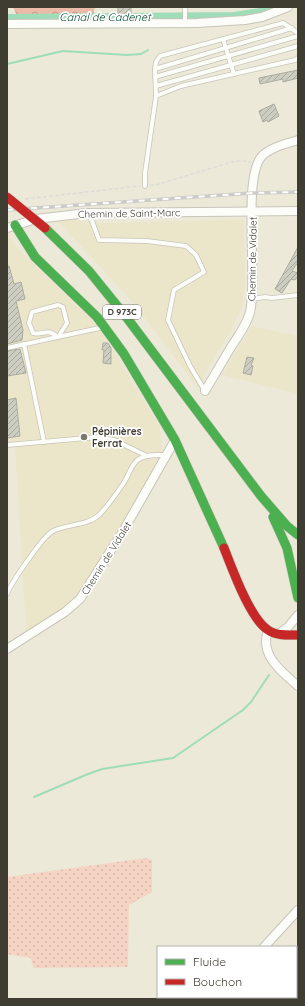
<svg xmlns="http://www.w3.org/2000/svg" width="305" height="1006" viewBox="0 0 305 1006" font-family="Quicksand,sans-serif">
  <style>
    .built { fill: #ebe6ca }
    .grass { fill: url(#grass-dots) }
    .forest { fill: url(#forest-crowns) }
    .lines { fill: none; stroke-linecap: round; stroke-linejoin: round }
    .stream { stroke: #9fdcb8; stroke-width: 2 }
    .canal { stroke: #9fdcb8; stroke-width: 8 }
    .building { fill: url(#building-hatch); stroke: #abaca0 }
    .lane-casing { stroke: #c8c5b9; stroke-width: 5.5 }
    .street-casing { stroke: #c8c5b9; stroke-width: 10 }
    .fast-casing { stroke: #c8c5b9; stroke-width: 10 }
    .jam-casing { stroke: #c8c5b9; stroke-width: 10 }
    .path { stroke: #dddbd6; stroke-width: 1.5; stroke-dasharray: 4 2; stroke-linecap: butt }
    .lane { stroke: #fcfcf9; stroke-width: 4 }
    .street { stroke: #fcfcf9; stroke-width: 8 }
    .fast { stroke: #4caf50; stroke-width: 9 }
    .jam { stroke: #c62828; stroke-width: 9 }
    .rail-casing { stroke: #cccbc7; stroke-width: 3.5 }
    .rail { stroke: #fff; stroke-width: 2; stroke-dasharray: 6; stroke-linecap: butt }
    .jam-bridge-casing { stroke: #c8c5b9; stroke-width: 10; stroke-linecap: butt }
    .jam-bridge { stroke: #c62828; stroke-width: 9 }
    .poi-dot { fill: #7c796c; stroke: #fff; stroke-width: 1.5 }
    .labels { text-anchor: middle; stroke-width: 3.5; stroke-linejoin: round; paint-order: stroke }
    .shield { fill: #fff; stroke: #79766f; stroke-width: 1 }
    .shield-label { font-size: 9px; font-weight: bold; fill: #3f3c31 }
    .street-label { font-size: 10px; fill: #3f3c31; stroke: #fff }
    .poi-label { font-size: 10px; font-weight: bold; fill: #3f3c31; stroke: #fff; text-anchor: start }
    .water-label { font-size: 11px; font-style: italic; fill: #024d31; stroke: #fff }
  </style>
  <defs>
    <pattern id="grass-dots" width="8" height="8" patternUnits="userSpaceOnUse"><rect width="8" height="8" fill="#f5d4c4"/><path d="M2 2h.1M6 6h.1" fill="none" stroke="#d3b7a9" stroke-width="1.8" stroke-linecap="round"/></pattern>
    <pattern id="forest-crowns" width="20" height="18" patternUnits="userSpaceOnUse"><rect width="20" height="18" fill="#ebbba8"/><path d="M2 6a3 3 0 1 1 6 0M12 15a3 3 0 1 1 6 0" fill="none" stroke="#c09989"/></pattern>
    <pattern id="building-hatch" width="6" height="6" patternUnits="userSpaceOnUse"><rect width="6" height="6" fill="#cdcec1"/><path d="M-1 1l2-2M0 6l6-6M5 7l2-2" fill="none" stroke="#a8a89d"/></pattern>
  </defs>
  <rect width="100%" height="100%" fill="#ece9d9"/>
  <!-- built -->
  <g class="built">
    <path d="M56,219L108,223L244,219L245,287L242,307L229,334L208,368L199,390L132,301Z"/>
    <path d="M7,230L17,248L100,328L160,427L162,451L130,511L76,597L62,609L26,631L15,447H7Z"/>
    <path d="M252,326L298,336V394L222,375Z"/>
  </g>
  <!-- grass -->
  <path class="grass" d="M146,858L152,860V892L129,905L128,967L33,968L31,958L7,954V877Z"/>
  <!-- forest -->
  <path class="forest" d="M13,7H95L93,16H17Z"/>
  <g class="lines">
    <!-- stream -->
    <g class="stream">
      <path d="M7,64L63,51L127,55L141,54L148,50"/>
      <path d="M34,797L88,774L102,769L173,758L243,710L251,702L269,675"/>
    </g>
    <!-- canal -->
    <path class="canal" d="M7,18L234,16L260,12L273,7"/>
  </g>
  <!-- building -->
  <g class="building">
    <path d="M118,7H131V13L118,15Z"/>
    <path d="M298,70V78L283,82V79L260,84L259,78Z"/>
    <path d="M274,104L279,116L268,122L267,120L263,122L259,111Z"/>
    <path d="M298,247V262L292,271L298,273V276L296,279L294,280L291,279L282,293L275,289Z"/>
    <path d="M7,266H9L14,284L21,282L25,299L16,301L23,330L22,340L7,344Z"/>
    <path d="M103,343H108L111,348V364L103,363L104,350H102Z"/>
    <path d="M20,349L26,373L7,376V351Z"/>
    <path d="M247,357L254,358L251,365L253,366L251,375L243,373Z"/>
    <path d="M16,398L20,436L7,438V400Z"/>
  </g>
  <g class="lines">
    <defs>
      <g id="lane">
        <path d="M185,23V7"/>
        <path d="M223,39L234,74"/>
        <path d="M155,69L292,28"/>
        <path d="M155,77L298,36"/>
        <path d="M156,86L298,46"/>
        <path d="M156,96L181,86L295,60L298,58"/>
        <path d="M145,186V173L156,96L155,69L156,62L160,56L283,23L298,33"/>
        <path d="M87,213L92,221L99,240L147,241L186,246L196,255L204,272L174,290L168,320L190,366L205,391"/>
        <path d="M252,299L265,297L272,298L298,295"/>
        <path d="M58,305L63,307L67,323L58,337C45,327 45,336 33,333L29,323L32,312Z"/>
        <path d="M24,344L44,442"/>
        <path d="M7,348L104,327"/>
        <path d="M7,445L98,437L114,440L147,456"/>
        <path d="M7,594C11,583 43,536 53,531C67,524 87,526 99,515C109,505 117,493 125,481C129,474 132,463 139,459C147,454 157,455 166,455"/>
      </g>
      <g id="street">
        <path d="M7,24L197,23L245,20L262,17L288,7"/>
        <path d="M7,228L36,219L87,213L298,211"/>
        <path d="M205,391C214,376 222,362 231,347C238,336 247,325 250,312C258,278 242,177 262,156C271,147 286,144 298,140"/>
        <path d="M268,631C259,655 282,672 298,686"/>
        <path d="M278,634L288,627L298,615"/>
        <path d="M7,649L65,612L80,599L122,533L175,440"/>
        <path d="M264,947L298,910"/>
        <path d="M218,999L220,997"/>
      </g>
      <g id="fast">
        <path d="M15,225L35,257L97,317L124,354L175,440L224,548"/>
        <path d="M45,228L89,271L127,318L261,496L287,526L298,535"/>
        <path d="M273,517L287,548L298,598"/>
      </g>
      <path id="jam" d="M224,548C232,568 250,619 268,630C276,636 288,635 298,635"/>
    </defs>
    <!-- lane casing -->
    <use href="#lane" class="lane-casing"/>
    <!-- street casing -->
    <use href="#street" class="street-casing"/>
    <!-- fast casing -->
    <use href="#fast" class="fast-casing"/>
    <!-- jam casing -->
    <use href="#jam" class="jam-casing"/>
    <!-- path -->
    <g class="path">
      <path d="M150,185H156L235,161H244L250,162"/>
      <path d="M25,199L140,186"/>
    </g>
    <!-- lane -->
    <use href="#lane" class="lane"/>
    <!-- street -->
    <use href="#street" class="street"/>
    <!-- fast -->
    <use href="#fast" class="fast"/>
    <!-- jam -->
    <use href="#jam" class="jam"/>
    <defs>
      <path id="rail" d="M7,210L252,193L298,192"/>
    </defs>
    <!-- rail casing -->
    <use href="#rail" class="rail-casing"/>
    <!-- rail -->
    <use href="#rail" class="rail"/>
    <defs>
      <path id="jam-bridge" d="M7,197L45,228"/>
    </defs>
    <!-- jam-bridge casing -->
    <use href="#jam-bridge" class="jam-bridge-casing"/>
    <!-- jam-bridge -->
    <use href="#jam-bridge" class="jam-bridge"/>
  </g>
  <!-- markers -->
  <circle class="poi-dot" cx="84" cy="437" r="4"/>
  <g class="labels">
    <!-- shield labels -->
    <rect class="shield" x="103" y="305" width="38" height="14" rx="3"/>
    <g class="shield-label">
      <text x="122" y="315">D 973C</text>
    </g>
    <!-- street labels -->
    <g class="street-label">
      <text transform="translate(129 213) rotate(-1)" y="4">Chemin de Saint-Marc</text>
      <text transform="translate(252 259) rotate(-89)" y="4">Chemin de Vidalet</text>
      <text transform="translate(106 558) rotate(-58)" y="4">Chemin de Vidalet</text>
    </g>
    <!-- poi labels -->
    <g class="poi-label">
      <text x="92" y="435">Pépinières<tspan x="92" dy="12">Ferrat</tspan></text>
    </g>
    <!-- water labels -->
    <g class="water-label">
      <text x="105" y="21">Canal de Cadenet</text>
    </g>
  </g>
  <!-- border -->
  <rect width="305" height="1006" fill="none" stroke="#3f3c31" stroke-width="16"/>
  <!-- legend -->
  <rect x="157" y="946" width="140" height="52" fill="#ffffff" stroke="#b2b1ad"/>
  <rect x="165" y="959" width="20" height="6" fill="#4caf50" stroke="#b2b1ad"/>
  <text x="193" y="966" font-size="12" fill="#3f3c31">Fluide</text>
  <rect x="165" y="979" width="20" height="6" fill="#c62828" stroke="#b2b1ad"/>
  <text x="193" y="986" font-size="12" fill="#3f3c31">Bouchon</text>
</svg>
